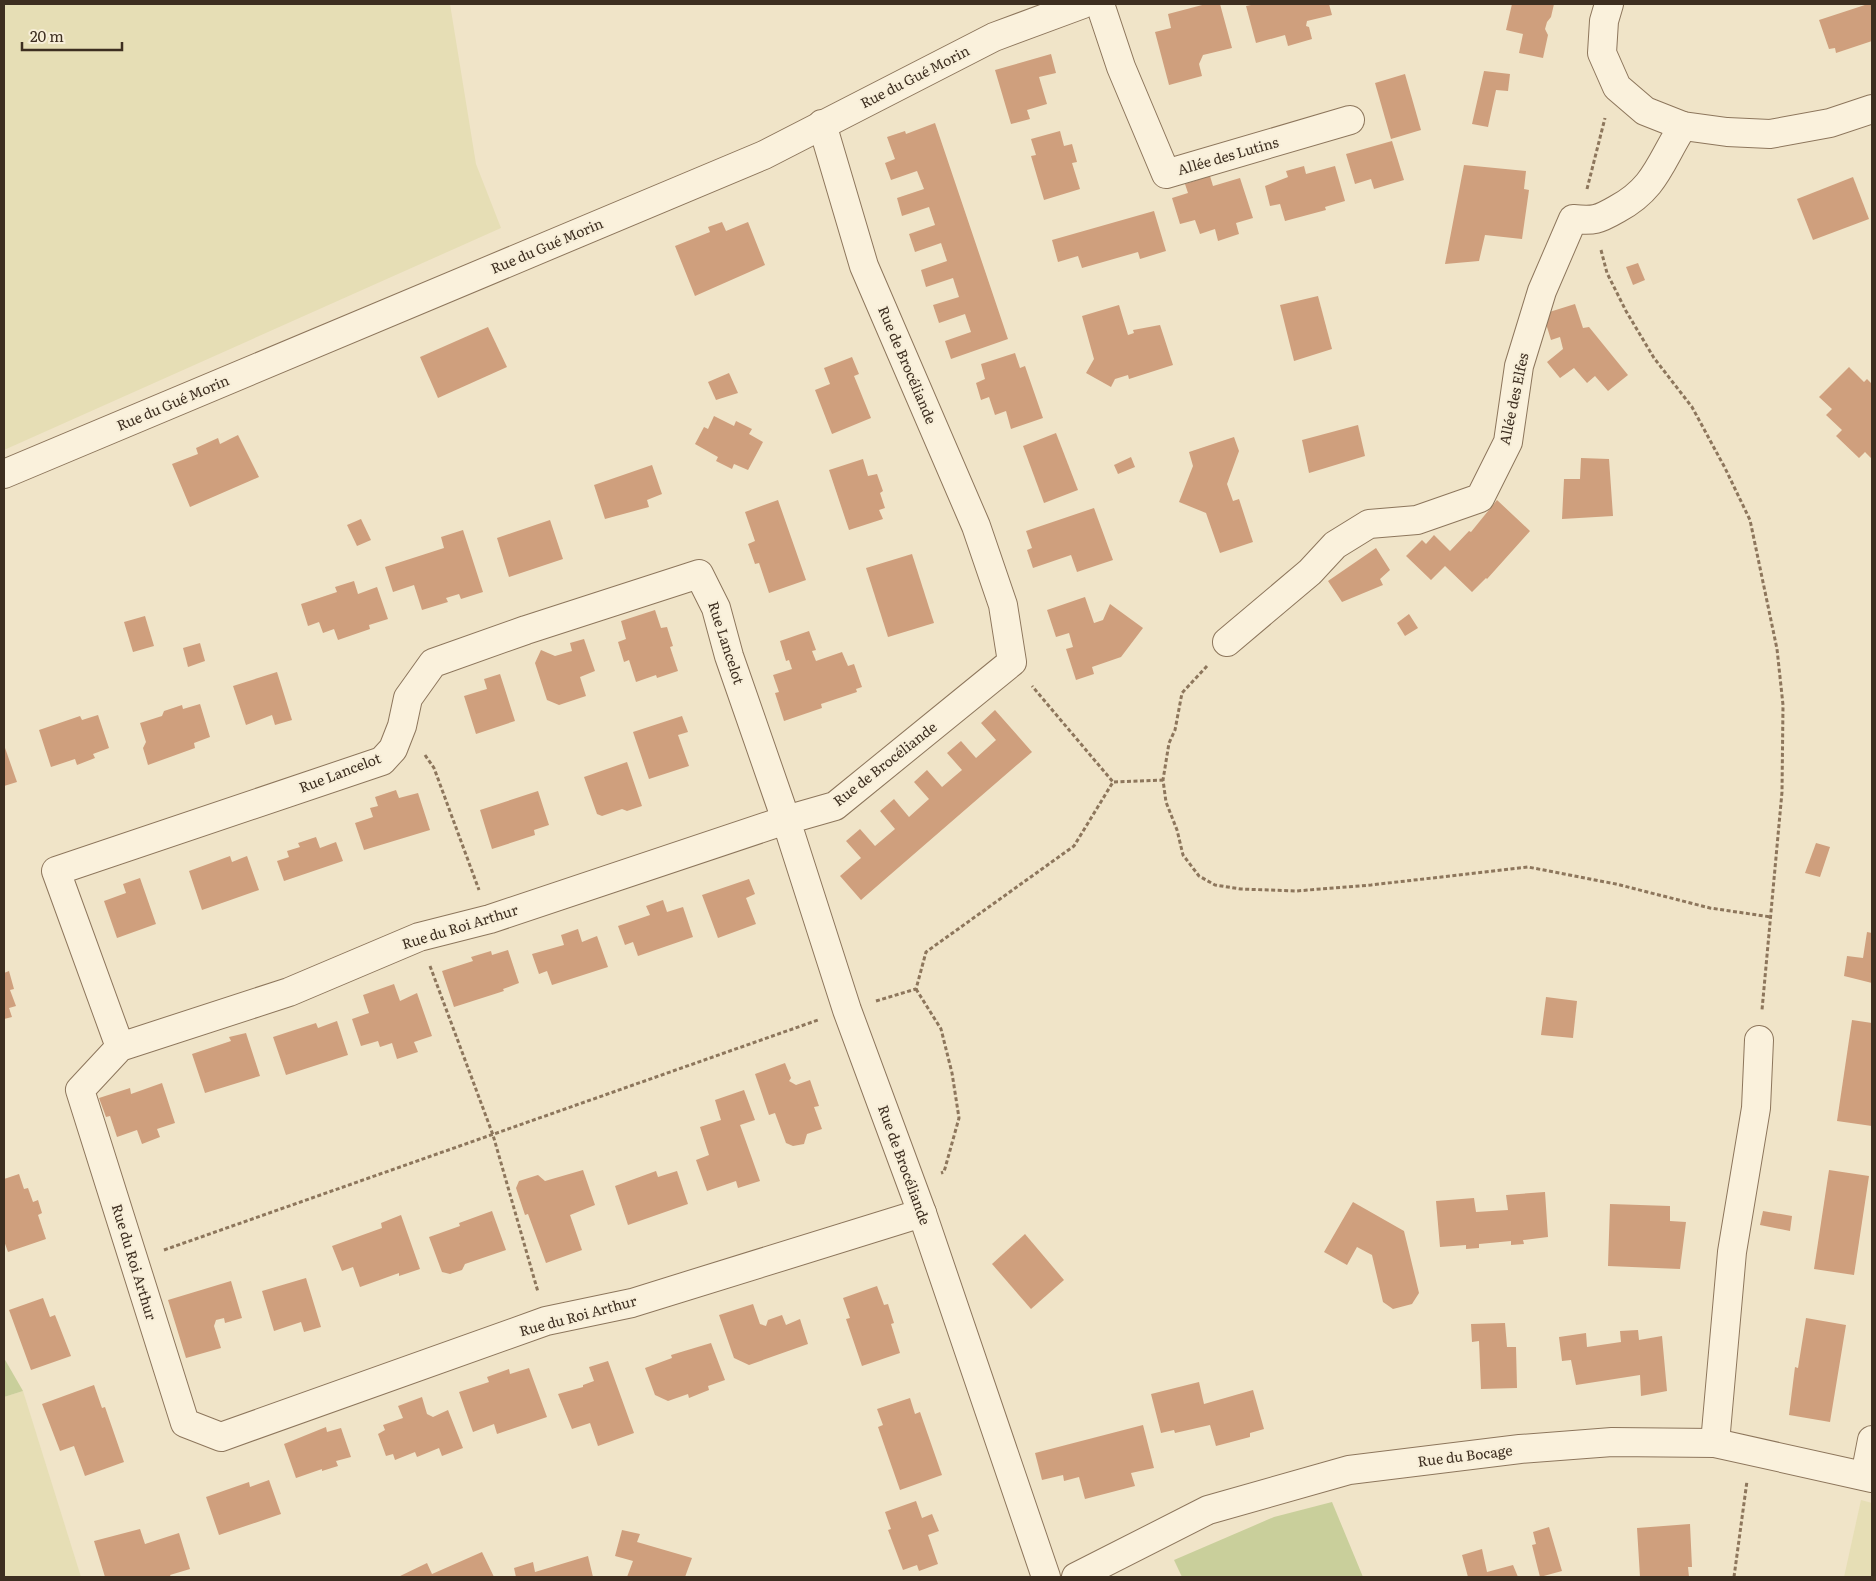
<svg xmlns="http://www.w3.org/2000/svg" width="1876" height="1581" viewBox="0 0 1876 1581" font-family="Literata,serif">
  <style>
    .farmland { fill: #e6deb5 }
    .green { fill: #c9cf9b }
    .building { fill: #cf9f7d }
    .lines { fill: none; stroke-linecap: round; stroke-linejoin: round }
    .minor-casing { stroke: #8d765c; stroke-width: 30 }
    .tertiary-casing { stroke: #8d765c; stroke-width: 30 }
    .path { stroke: #8d765c; stroke-width: 3; stroke-dasharray: 4 2.5; stroke-linecap: butt }
    .minor { stroke: #faf1dc; stroke-width: 28 }
    .tertiary { stroke: #faf1dc; stroke-width: 28 }
    .labels { text-anchor: middle; stroke-width: 4; stroke-linejoin: round; paint-order: stroke }
    .street-label { font-size: 14px; fill: #3d2e20; stroke: #f7eed8 }
  </style>
  <rect width="100%" height="100%" fill="#f0e4c8"/>
  <!-- farmland -->
  <g class="farmland">
    <path d="M4,4H450L476,164L501,228L4,450Z"/>
    <path d="M23,1391L81,1577H4V1397Z"/>
    <path d="M1861,1500L1872,1503V1577H1844Z"/>
  </g>
  <!-- green -->
  <g class="green">
    <path d="M4,1358L23,1391L4,1397Z"/>
    <path d="M1332,1502L1363,1577H1182L1174,1560L1274,1517Z"/>
  </g>
  <!-- building -->
  <g class="building">
    <path d="M1206,4H1220L1232,48L1203,55L1199,64L1202,76L1169,85L1155,32L1171,28L1168,14Z"/>
    <path d="M1256,4H1329L1332,15L1307,21L1306,26L1309,27L1312,39L1288,46L1285,35L1256,43L1246,6Z"/>
    <path d="M1512,4H1554L1551,17L1547,22L1545,29L1548,35L1543,58L1519,53L1523,34L1506,30Z"/>
    <path d="M1868,4H1872V41L1836,53L1835,48L1829,49L1819,20Z"/>
    <path d="M1051,54L1056,73L1039,77L1047,104L1027,110L1030,119L1011,124L995,70Z"/>
    <path d="M1484,71L1510,74L1508,91L1496,90L1488,127L1472,124Z"/>
    <path d="M1405,74L1421,130L1391,139L1375,83Z"/>
    <path d="M935,123L1008,339L951,359L945,341L971,332L965,314L939,323L933,305L959,297L953,278L926,287L921,270L947,261L941,243L915,252L909,234L935,225L929,207L902,216L897,198L924,189L917,171L891,180L885,163L895,159L887,137L905,131L906,134Z"/>
    <path d="M1060,131L1064,146L1072,144L1077,162L1072,163L1080,189L1044,200L1031,156L1036,155L1031,139Z"/>
    <path d="M1392,141L1404,180L1374,189L1371,179L1355,184L1346,154Z"/>
    <path d="M1464,165L1526,171L1524,189L1529,190L1522,239L1485,235L1479,261L1445,264Z"/>
    <path d="M1304,166L1306,174L1335,166L1345,201L1325,207L1326,210L1285,221L1280,204L1270,206L1265,186L1288,177L1286,171Z"/>
    <path d="M1210,176L1213,186L1240,178L1253,218L1236,223L1239,234L1218,241L1215,229L1200,234L1195,220L1180,224L1172,198L1188,193L1185,184Z"/>
    <path d="M1853,177L1869,219L1813,240L1797,199Z"/>
    <path d="M1154,211L1166,251L1140,259L1138,252L1082,268L1078,256L1058,262L1052,240Z"/>
    <path d="M722,222L726,231L748,222L765,265L695,296L675,246L710,232L708,227Z"/>
    <path d="M1638,263L1645,280L1633,285L1626,267Z"/>
    <path d="M1318,296L1332,349L1294,361L1280,305Z"/>
    <path d="M1575,304L1583,328L1589,327L1628,375L1608,391L1595,376L1587,383L1574,368L1560,378L1547,362L1563,349L1560,337L1551,340L1543,314Z"/>
    <path d="M1119,305L1128,335L1134,333L1133,330L1160,325L1173,365L1129,379L1128,375L1115,379L1111,387L1086,373L1094,359L1082,316Z"/>
    <path d="M488,327L507,367L438,398L420,357Z"/>
    <path d="M1015,353L1020,368L1025,366L1043,418L1011,429L1006,411L995,415L989,397L981,400L976,383L985,379L981,364Z"/>
    <path d="M852,357L859,374L854,376L871,418L832,434L815,390L830,384L824,368Z"/>
    <path d="M1849,367L1864,382L1867,379L1872,384V459L1865,452L1859,458L1836,436L1842,430L1826,415L1832,409L1819,397Z"/>
    <path d="M729,373L738,393L716,400L708,382Z"/>
    <path d="M714,416L734,426L736,421L752,429L749,434L763,442L748,470L734,464L732,469L716,461L718,457L695,444L704,427L708,429Z"/>
    <path d="M1358,425L1365,456L1309,473L1302,440Z"/>
    <path d="M1056,433L1078,490L1044,503L1023,446Z"/>
    <path d="M238,435L259,477L190,507L172,464L198,454L196,448L218,438L220,444Z"/>
    <path d="M1234,437L1239,451L1227,484L1233,501L1239,499L1253,542L1220,553L1206,513L1179,502L1193,466L1189,452Z"/>
    <path d="M1131,457L1135,467L1118,474L1114,465Z"/>
    <path d="M1581,458L1609,459L1613,516L1562,519L1564,479H1580Z"/>
    <path d="M863,459L868,476L877,474L883,491L880,493L885,508L879,510L883,519L849,530L829,470Z"/>
    <path d="M652,465L662,494L647,500L649,507L605,519L594,485Z"/>
    <path d="M778,500L806,580L769,593L759,563L755,564L748,544L755,541L745,512Z"/>
    <path d="M1497,500L1530,531L1487,579L1486,578L1472,592L1445,566L1431,580L1406,556L1422,540L1426,544L1434,535L1450,551L1469,531L1471,532Z"/>
    <path d="M1094,508L1113,560L1077,572L1071,555L1033,568L1027,550L1032,548L1026,531Z"/>
    <path d="M361,519L371,540L357,546L347,525Z"/>
    <path d="M550,520L563,559L509,577L497,538Z"/>
    <path d="M463,530L483,592L461,599L459,594L446,598L448,602L422,610L414,585L393,592L385,567L444,548L441,537Z"/>
    <path d="M1376,548L1390,570L1380,579L1383,585L1342,602L1328,581Z"/>
    <path d="M912,554L934,623L888,637L866,568Z"/>
    <path d="M354,581L358,594L377,587L388,619L369,625L370,629L338,640L334,629L323,633L319,622L308,626L301,604L337,592L335,587Z"/>
    <path d="M1085,597L1094,623L1103,620L1110,604L1143,628L1121,657L1092,667L1094,674L1076,680L1066,649L1073,647L1069,633L1056,637L1047,610Z"/>
    <path d="M655,610L661,628L667,627L673,646L670,647L678,671L657,678L656,675L636,682L629,660L624,662L618,642L626,639L621,621Z"/>
    <path d="M1409,614L1418,628L1405,636L1397,623Z"/>
    <path d="M145,616L154,646L133,652L124,622Z"/>
    <path d="M809,631L816,650L812,651L816,661L842,652L848,666L854,664L862,687L856,689L857,692L821,704L822,708L784,721L775,693L779,692L773,675L792,669L789,660L786,661L780,641Z"/>
    <path d="M584,639L595,671L580,677L586,696L559,705L547,700L535,663L541,650L555,656L572,651L570,643Z"/>
    <path d="M200,643L205,661L188,667L183,648Z"/>
    <path d="M277,672L292,720L275,725L272,715L246,725L233,686Z"/>
    <path d="M500,674L515,721L476,734L464,696L487,689L484,679Z"/>
    <path d="M200,704L210,737L194,743L195,748L148,765L143,748L146,742L140,723L162,716L164,711L182,705L183,709Z"/>
    <path d="M995,710L1032,752L861,900L840,876L861,858L846,841L860,829L875,846L895,829L880,811L894,799L909,817L929,799L914,782L927,770L942,787L962,770L947,753L961,741L976,758L996,740L981,723Z"/>
    <path d="M98,715L109,748L93,754L95,758L77,765L75,759L51,767L39,730L80,716L82,720Z"/>
    <path d="M682,716L688,732L678,735L689,766L649,779L633,732Z"/>
    <path d="M4,745L17,782L4,786Z"/>
    <path d="M627,762L642,806L627,811L622,809L602,816L597,814L584,777Z"/>
    <path d="M396,790L399,798L418,793L430,830L364,850L355,823L373,817L370,808L378,806L375,797Z"/>
    <path d="M538,791L549,825L534,830L535,835L492,849L480,810Z"/>
    <path d="M316,837L320,848L336,842L343,861L284,881L277,861L289,857L287,851L300,847L298,843Z"/>
    <path d="M1816,843L1830,847L1820,877L1805,873Z"/>
    <path d="M230,856L232,862L247,856L259,890L202,910L189,871Z"/>
    <path d="M140,878L156,924L117,938L104,901L126,893L123,884Z"/>
    <path d="M749,879L755,894L746,898L756,924L718,938L702,895Z"/>
    <path d="M663,900L667,912L683,907L693,937L638,956L633,942L625,945L618,926L650,915L646,906Z"/>
    <path d="M578,929L582,942L597,936L608,967L552,985L547,971L539,974L532,954L564,945L561,935Z"/>
    <path d="M1867,932L1872,933V983L1844,976L1847,956L1863,958Z"/>
    <path d="M508,950L519,983L503,989L504,991L454,1007L442,971L473,961L471,957L491,951L492,955Z"/>
    <path d="M9,971L14,989L10,990L16,1006L9,1008L12,1017L4,1019V973Z"/>
    <path d="M394,984L400,1001L417,993L432,1036L414,1042L418,1052L397,1059L392,1043L380,1047L378,1041L361,1046L352,1019L369,1013L363,995Z"/>
    <path d="M1546,997L1577,1001L1573,1038L1541,1035Z"/>
    <path d="M1852,1020L1872,1023V1126L1837,1121Z"/>
    <path d="M337,1021L348,1055L286,1075L273,1037L316,1023L318,1028Z"/>
    <path d="M246,1033L260,1076L205,1093L192,1054L231,1041L229,1037Z"/>
    <path d="M785,1063L791,1078L789,1081L796,1085L810,1080L819,1106L814,1107L822,1129L807,1134L804,1144L793,1146L786,1143L775,1113L769,1115L755,1074Z"/>
    <path d="M162,1083L175,1123L157,1129L160,1137L142,1144L137,1130L117,1137L110,1116L106,1117L99,1098L130,1088L131,1094Z"/>
    <path d="M744,1090L755,1120L740,1125L760,1181L738,1188L736,1181L707,1191L696,1160L709,1155L700,1127L721,1120L715,1100Z"/>
    <path d="M583,1170L595,1205L570,1215L582,1250L546,1263L528,1214L525,1215L516,1188L519,1181L538,1175L545,1181Z"/>
    <path d="M1829,1170L1869,1176L1854,1275L1814,1269Z"/>
    <path d="M656,1171L658,1177L677,1171L688,1204L628,1225L615,1186Z"/>
    <path d="M19,1174L24,1189L28,1188L33,1202L38,1200L42,1213L38,1215L46,1239L8,1252L4,1241V1179Z"/>
    <path d="M1545,1192L1548,1237L1523,1240L1524,1244L1511,1245V1241L1479,1244V1248L1466,1249V1245L1440,1247L1436,1201L1474,1198L1476,1212L1508,1210L1506,1195Z"/>
    <path d="M1353,1202L1404,1231L1419,1293L1412,1304L1393,1309L1383,1302L1372,1255L1357,1247L1347,1265L1324,1252Z"/>
    <path d="M1610,1204L1670,1206V1221L1686,1222L1680,1269L1608,1266Z"/>
    <path d="M492,1211L506,1250L465,1264L462,1270L450,1274L442,1272L429,1237L460,1226L459,1223Z"/>
    <path d="M1763,1211L1792,1216L1790,1231L1760,1225Z"/>
    <path d="M401,1215L420,1269L399,1276V1273L360,1287L353,1267L342,1271L332,1246L382,1228L381,1223Z"/>
    <path d="M1025,1234L1064,1280L1031,1309L992,1264Z"/>
    <path d="M306,1278L321,1327L304,1332L301,1322L274,1331L262,1291Z"/>
    <path d="M231,1281L242,1318L225,1323L224,1318L216,1320L214,1326L221,1348L186,1358L168,1300Z"/>
    <path d="M877,1286L884,1305L888,1304L894,1323L891,1324L900,1353L862,1366L846,1319L850,1318L843,1298Z"/>
    <path d="M43,1298L50,1317L55,1315L71,1356L31,1370L9,1310Z"/>
    <path d="M753,1304L760,1324L766,1326L768,1320L782,1315L786,1325L800,1319L808,1344L749,1365L734,1358L719,1315Z"/>
    <path d="M1806,1318L1846,1325L1830,1422L1789,1415L1795,1367L1798,1368Z"/>
    <path d="M1505,1323L1507,1347H1516L1517,1388L1481,1389L1479,1341L1472,1342L1471,1324Z"/>
    <path d="M1638,1330L1639,1340L1662,1336L1667,1391L1641,1396L1640,1375L1576,1385L1571,1360L1562,1361L1559,1337L1586,1333L1587,1347L1621,1342L1620,1331Z"/>
    <path d="M711,1343L725,1380L708,1386L709,1390L689,1398L688,1394L668,1401L655,1395L645,1368L672,1358L671,1355Z"/>
    <path d="M608,1361L634,1433L598,1446L590,1423L572,1429L558,1394L583,1387V1385L594,1381L589,1367Z"/>
    <path d="M529,1368L547,1417L497,1434L494,1424L473,1432L459,1392L489,1382L487,1377L509,1369L510,1374Z"/>
    <path d="M1199,1382L1204,1404L1253,1390L1264,1429L1250,1433V1437L1216,1446L1210,1425L1175,1433L1174,1430L1161,1433L1151,1394Z"/>
    <path d="M94,1385L102,1408L105,1407L124,1462L85,1476L74,1446L60,1451L42,1404Z"/>
    <path d="M422,1397L427,1414L433,1417L448,1410L463,1448L442,1456L439,1448L417,1457L415,1452L395,1460L393,1454L386,1456L378,1434L385,1430L383,1425L403,1418L398,1406Z"/>
    <path d="M910,1398L915,1414L920,1412L942,1475L900,1490L878,1427L883,1425L877,1409Z"/>
    <path d="M1143,1425L1154,1468L1131,1473L1135,1486L1085,1499L1079,1477L1064,1481L1063,1475L1042,1480L1035,1453Z"/>
    <path d="M326,1427L327,1432L341,1428L351,1457L336,1461L338,1466L322,1471V1469L296,1478L284,1444Z"/>
    <path d="M269,1480L281,1514L219,1535L206,1497L249,1482L250,1487Z"/>
    <path d="M916,1501L922,1518L932,1514L939,1531L928,1535L938,1564L919,1571L917,1565L903,1570L888,1530L891,1529L885,1512Z"/>
    <path d="M1690,1524L1692,1567H1688L1689,1577H1640L1637,1528Z"/>
    <path d="M1549,1527L1562,1571L1540,1577L1532,1545L1536,1544L1533,1532Z"/>
    <path d="M140,1529L145,1544L179,1533L190,1569L170,1575L171,1577H105L94,1541Z"/>
    <path d="M622,1530L640,1534L637,1542L692,1558L685,1577H627L633,1561L615,1556Z"/>
    <path d="M1482,1549L1487,1572L1513,1565L1518,1577H1468L1462,1555Z"/>
    <path d="M482,1552L494,1577H398L427,1563L432,1574Z"/>
    <path d="M588,1556L593,1577H516L514,1568L533,1562L535,1572Z"/>
  </g>
  <g class="lines">
    <defs>
      <g id="minor">
        <path d="M1100,4L1121,67L1166,174L1350,120"/>
        <path d="M1609,4L1604,21L1602,53L1617,87L1645,111L1683,126L1727,132L1770,134L1830,123L1872,109"/>
        <path d="M822,124L864,266L976,526L1003,605L1012,662L835,806L786,820L847,1010L922,1213L1046,1577"/>
        <path d="M4,474L764,155L994,37L1083,4"/>
        <path d="M1227,642L1310,572L1335,545L1369,524L1417,520L1480,498L1508,442L1519,366L1542,291L1573,219C1594,221 1598,220 1617,209C1656,188 1660,162 1683,126"/>
        <path d="M120,1047L56,871L382,761L393,749L402,726L408,698L433,663L526,630L699,574L716,608L729,656L786,820L490,919L419,937L289,992L120,1047L80,1090L185,1423L221,1437L546,1321L632,1303L922,1213"/>
        <path d="M1715,1443L1732,1252L1756,1108L1759,1040"/>
        <path d="M1865,1476L1872,1440"/>
      </g>
      <path id="tertiary" d="M1076,1577L1208,1510L1349,1470L1520,1449L1612,1442L1715,1443L1872,1478"/>
    </defs>
    <!-- minor casing -->
    <use href="#minor" class="minor-casing"/>
    <!-- tertiary casing -->
    <use href="#tertiary" class="tertiary-casing"/>
    <!-- path -->
    <g class="path">
      <path d="M1587,189L1605,118"/>
      <path d="M1601,250L1607,273L1626,311L1654,358L1692,407L1725,468L1750,520L1777,649L1783,705L1782,792L1762,1010"/>
      <path d="M1207,666L1182,693L1175,730L1169,743L1163,780L1166,802L1177,830L1183,855L1199,876L1215,885L1241,889L1296,891L1371,885L1528,867L1616,884L1710,908L1771,917"/>
      <path d="M425,755L434,768L479,890"/>
      <path d="M1114,782L1163,780"/>
      <path d="M430,966L493,1135L538,1292"/>
      <path d="M916,989L941,1029L952,1073L959,1118L944,1172L941,1173"/>
      <path d="M876,1001L916,989L926,952L1074,846L1113,782L1032,686"/>
      <path d="M164,1250L818,1020"/>
      <path d="M1734,1577L1747,1481"/>
    </g>
    <!-- minor -->
    <use href="#minor" class="minor"/>
    <!-- tertiary -->
    <use href="#tertiary" class="tertiary"/>
  </g>
  <g class="labels">
    <!-- street labels -->
    <g class="street-label">
      <text transform="translate(915 77) rotate(-27)" y="5">Rue du Gué Morin</text>
      <text transform="translate(1228 156) rotate(-16)" y="5">Allée des Lutins</text>
      <text transform="translate(547 246) rotate(-23)" y="5">Rue du Gué Morin</text>
      <text transform="translate(907 365) rotate(67)" y="5">Rue de Brocéliande</text>
      <text transform="translate(1514 399) rotate(-78)" y="5">Allée des Elfes</text>
      <text transform="translate(173 403) rotate(-23)" y="5">Rue du Gué Morin</text>
      <text transform="translate(726 643) rotate(72)" y="5">Rue Lancelot</text>
      <text transform="translate(885 764) rotate(-38)" y="5">Rue de Brocéliande</text>
      <text transform="translate(340 773) rotate(-21)" y="5">Rue Lancelot</text>
      <text transform="translate(460 927) rotate(-17)" y="5">Rue du Roi Arthur</text>
      <text transform="translate(904 1165) rotate(70)" y="5">Rue de Brocéliande</text>
      <text transform="translate(134 1262) rotate(73)" y="5">Rue du Roi Arthur</text>
      <text transform="translate(578 1316) rotate(-15)" y="5">Rue du Roi Arthur</text>
      <text transform="translate(1465 1456) rotate(-7)" y="5">Rue du Bocage</text>
    </g>
  </g>
  <!-- border -->
  <rect width="1876" height="1581" fill="none" stroke="#3d2e20" stroke-width="10"/>
  <!-- scale -->
  <path d="M22 42v8h100v-8" fill="none" stroke="#3d2e20" stroke-width="2.5"/>
  <text x="30" y="42" font-size="15" fill="#3d2e20" stroke="#f7eed8" stroke-width="4" paint-order="stroke">20 m</text>
</svg>
